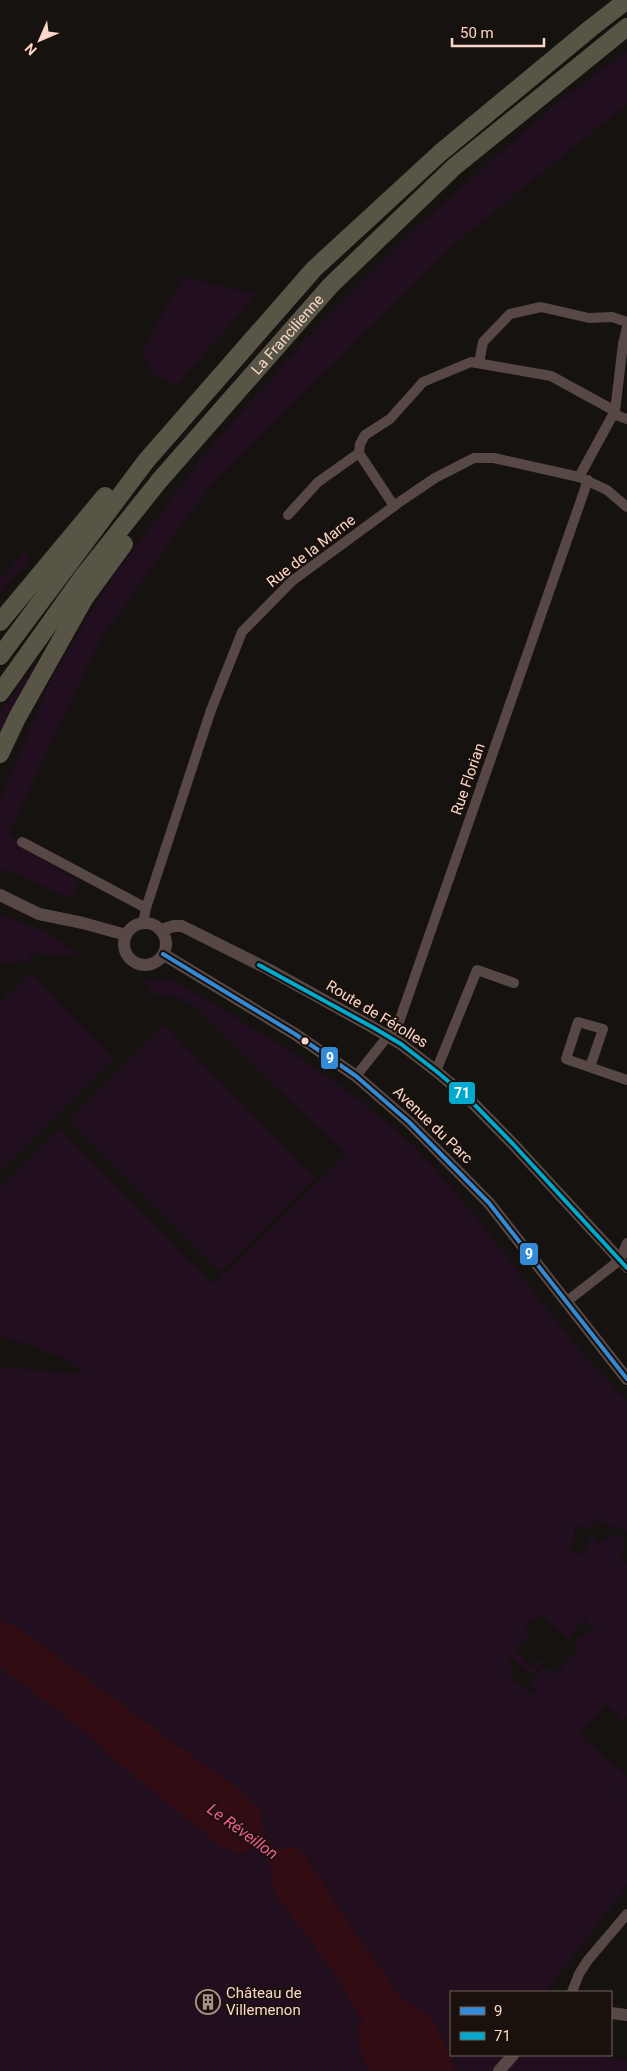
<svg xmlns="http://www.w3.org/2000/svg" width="627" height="2071" viewBox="0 0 627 2071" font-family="Roboto,sans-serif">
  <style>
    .green { fill: #210f1f; fill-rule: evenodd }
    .water { fill: #310c13 }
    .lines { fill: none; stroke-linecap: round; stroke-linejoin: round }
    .minor { stroke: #574845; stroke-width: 10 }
    .tertiary { stroke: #574845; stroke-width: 12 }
    .trunk { stroke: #585546; stroke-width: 18 }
    .bus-1-casing { stroke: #1a110c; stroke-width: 8 }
    .bus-2-casing { stroke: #1a110c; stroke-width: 8 }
    .bus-1 { stroke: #338bd7; stroke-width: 4 }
    .bus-2 { stroke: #00a9ce; stroke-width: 4 }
    .bus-dot { fill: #fbd7c9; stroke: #1a110c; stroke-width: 2 }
    .labels { text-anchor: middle; stroke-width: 4; stroke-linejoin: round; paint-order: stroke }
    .street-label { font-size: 15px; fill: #fbd7c9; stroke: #1a110c }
    .poi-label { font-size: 15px; fill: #fbd7c9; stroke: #1a110c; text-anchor: start }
    .water-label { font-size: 16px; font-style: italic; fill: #f45e96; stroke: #1a110c }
    .line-badge { stroke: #1a110c; stroke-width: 2 }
    .badge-label { font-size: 14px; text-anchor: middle; font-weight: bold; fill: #fff }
  </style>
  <rect width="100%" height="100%" fill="#161210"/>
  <!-- green -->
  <g class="green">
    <path d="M627,51V104L453,245L209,487L100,640L9,833L79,883L71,898L0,868V801L52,676L115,574L205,454L305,340L406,237L552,107Z"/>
    <path d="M183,277L256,294L176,386L151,373L142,352Z"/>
    <path d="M23,552L29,561L0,593V576L4,577Z"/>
    <path d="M51,643L0,743V712Z"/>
    <path d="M0,915L47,932L80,956L31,953L30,961L0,963Z"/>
    <path d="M30,973L114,1058L0,1171V1002Z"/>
    <path d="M154,979L169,980L182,985C262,1033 349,1083 416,1149C476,1209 522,1281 576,1345C592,1365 610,1383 627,1401V1533L595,1518L592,1530L574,1525L575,1538L569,1550L582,1555L592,1536L600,1545L601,1540L614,1535L625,1538L621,1561L627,1563V1717L623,1722L607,1705L579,1734L627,1776V1798L608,1782L627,1799V1886L546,1992H451V2055H598L627,2061V2071H0V1367L84,1374L63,1358L0,1335V1188L59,1129L213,1284L346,1154L270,1081L195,1006L174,996H159L150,991L144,981ZM541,1615L568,1639L585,1619L594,1630L578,1637L573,1645L576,1652L555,1675L545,1667L529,1683L535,1689L531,1694L509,1676L514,1670L507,1664L511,1658L532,1675L544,1663L541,1660L531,1668L515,1648L530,1636L525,1625Z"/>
    <path d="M164,1025L315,1178L220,1272L69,1120Z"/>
  </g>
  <!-- water -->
  <path class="water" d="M0,1619L6,1624L15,1626L48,1649L182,1749L234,1785L261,1812L263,1835L274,1848L284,1849L295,1846L302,1851L360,1940L401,1997L431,2017L438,2029L455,2069L454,2071H370L362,2055L357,2025L364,2023L330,1967L276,1896L271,1879L270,1861L255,1847L239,1854L221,1847L109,1755L84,1731L0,1667Z"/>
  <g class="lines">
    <!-- minor -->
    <g class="minor">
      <path d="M479,363L483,342L510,314L541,307L589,318L612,317L627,322"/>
      <path d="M613,414L627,419"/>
      <path d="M579,477L615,411L623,344L627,327"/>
      <path d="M394,506L359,453L360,444L365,435L390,419L423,382L471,362L551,376L615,411"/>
      <path d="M288,515L318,482L359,453"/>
      <path d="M22,842L146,908"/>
      <path d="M143,923L146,908L211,710L242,632L292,581L401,501L435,478L474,458H494L579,477L607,490L627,507"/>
      <path d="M590,1067L603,1029L578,1022L566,1059L627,1080"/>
      <path d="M436,1071L477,970L514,983"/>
      <path d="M356,1076L399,1022L588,480"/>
      <path d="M620,1260L627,1268"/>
      <path d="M566,1302L620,1260L627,1243"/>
      <path d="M572,1992L579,1974L588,1960L627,1914"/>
    </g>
    <!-- tertiary -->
    <g class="tertiary">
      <path d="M0,895L39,914L83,923L126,935"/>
      <circle cx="145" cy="944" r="21"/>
      <path d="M161,930L174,926H182L268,969L374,1028L401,1044L436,1071L467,1097L513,1144L620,1260"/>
      <path d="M163,954L295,1034L356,1076L409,1122L489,1203L627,1379"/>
      <path d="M611,2013L627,2015"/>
      <path d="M499,2071L513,2055"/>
    </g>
    <!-- trunk -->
    <g class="trunk">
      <path d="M0,622L105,496"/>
      <path d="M0,656L146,461L314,269L440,153L591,28L627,0"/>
      <path id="s1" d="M0,693L84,575L159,481L331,285L454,167L627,27"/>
      <path d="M0,754L17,718L84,599L124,544"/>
    </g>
    <defs>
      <path id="bus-1" d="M163,954L295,1034L356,1076L409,1122L489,1203L627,1379"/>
      <path id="bus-2" d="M259,965L374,1028L401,1044L436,1071L467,1097L513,1144L627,1268"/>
    </defs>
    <!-- bus-1 casing -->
    <use href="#bus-1" class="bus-1-casing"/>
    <!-- bus-2 casing -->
    <use href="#bus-2" class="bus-2-casing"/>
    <!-- bus-1 -->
    <use href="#bus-1" class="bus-1"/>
    <!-- bus-2 -->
    <use href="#bus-2" class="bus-2"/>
  </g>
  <!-- icons -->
  <defs>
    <symbol id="building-ring" viewBox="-11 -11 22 22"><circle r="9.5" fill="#1a110c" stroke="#ab9288" stroke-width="1.5"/><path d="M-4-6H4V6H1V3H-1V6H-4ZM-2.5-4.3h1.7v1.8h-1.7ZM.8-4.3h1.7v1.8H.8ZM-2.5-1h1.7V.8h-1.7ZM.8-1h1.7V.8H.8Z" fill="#ab9288"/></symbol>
  </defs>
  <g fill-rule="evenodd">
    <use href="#building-ring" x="194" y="1988" width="28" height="28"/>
  </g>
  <!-- markers -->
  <circle class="bus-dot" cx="305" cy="1041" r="4.5"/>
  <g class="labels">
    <!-- street labels -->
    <g class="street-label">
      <text dy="5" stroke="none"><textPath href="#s1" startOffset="460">La Francilienne</textPath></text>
      <text transform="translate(311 551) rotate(-38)" y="5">Rue de la Marne</text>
      <text transform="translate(468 779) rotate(-71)" y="5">Rue Florian</text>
      <text transform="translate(377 1014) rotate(31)" y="5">Route de Férolles</text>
      <text transform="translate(433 1125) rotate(44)" y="5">Avenue du Parc</text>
    </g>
    <!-- poi labels -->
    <g class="poi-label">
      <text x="226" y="1998">Château de<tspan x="226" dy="17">Villemenon</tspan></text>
    </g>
    <!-- water labels -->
    <g class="water-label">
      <text transform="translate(243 1831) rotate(36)" y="6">Le Réveillon</text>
    </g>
  </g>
  <g class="line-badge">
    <rect x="320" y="1046" width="19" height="24" rx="5" fill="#338bd7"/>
    <rect x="448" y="1081" width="28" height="24" rx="5" fill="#00a9ce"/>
    <rect x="519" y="1242" width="20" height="24" rx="5" fill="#338bd7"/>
  </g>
  <g class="badge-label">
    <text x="330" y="1063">9</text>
    <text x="462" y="1098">71</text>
    <text x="529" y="1259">9</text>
  </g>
  <!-- legend -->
  <rect x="450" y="1991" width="162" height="65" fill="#1a110c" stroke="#746058"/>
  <rect x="460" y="2007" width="25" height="8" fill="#338bd7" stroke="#746058"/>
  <text x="494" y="2016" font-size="15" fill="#fbd7c9">9</text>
  <rect x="460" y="2032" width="25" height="8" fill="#00a9ce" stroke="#746058"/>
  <text x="494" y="2041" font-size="15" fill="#fbd7c9">71</text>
  <!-- north arrow -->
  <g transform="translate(40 40) rotate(225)" stroke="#1a110c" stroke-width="4" paint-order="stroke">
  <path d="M0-4L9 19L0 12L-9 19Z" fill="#fbd7c9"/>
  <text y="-8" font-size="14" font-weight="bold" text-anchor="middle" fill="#fbd7c9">N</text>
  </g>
  <!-- scale -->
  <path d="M452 38v8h92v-8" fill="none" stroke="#fbd7c9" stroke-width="2.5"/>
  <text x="460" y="38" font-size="15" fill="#fbd7c9" stroke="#1a110c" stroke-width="4" paint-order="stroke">50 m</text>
</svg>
